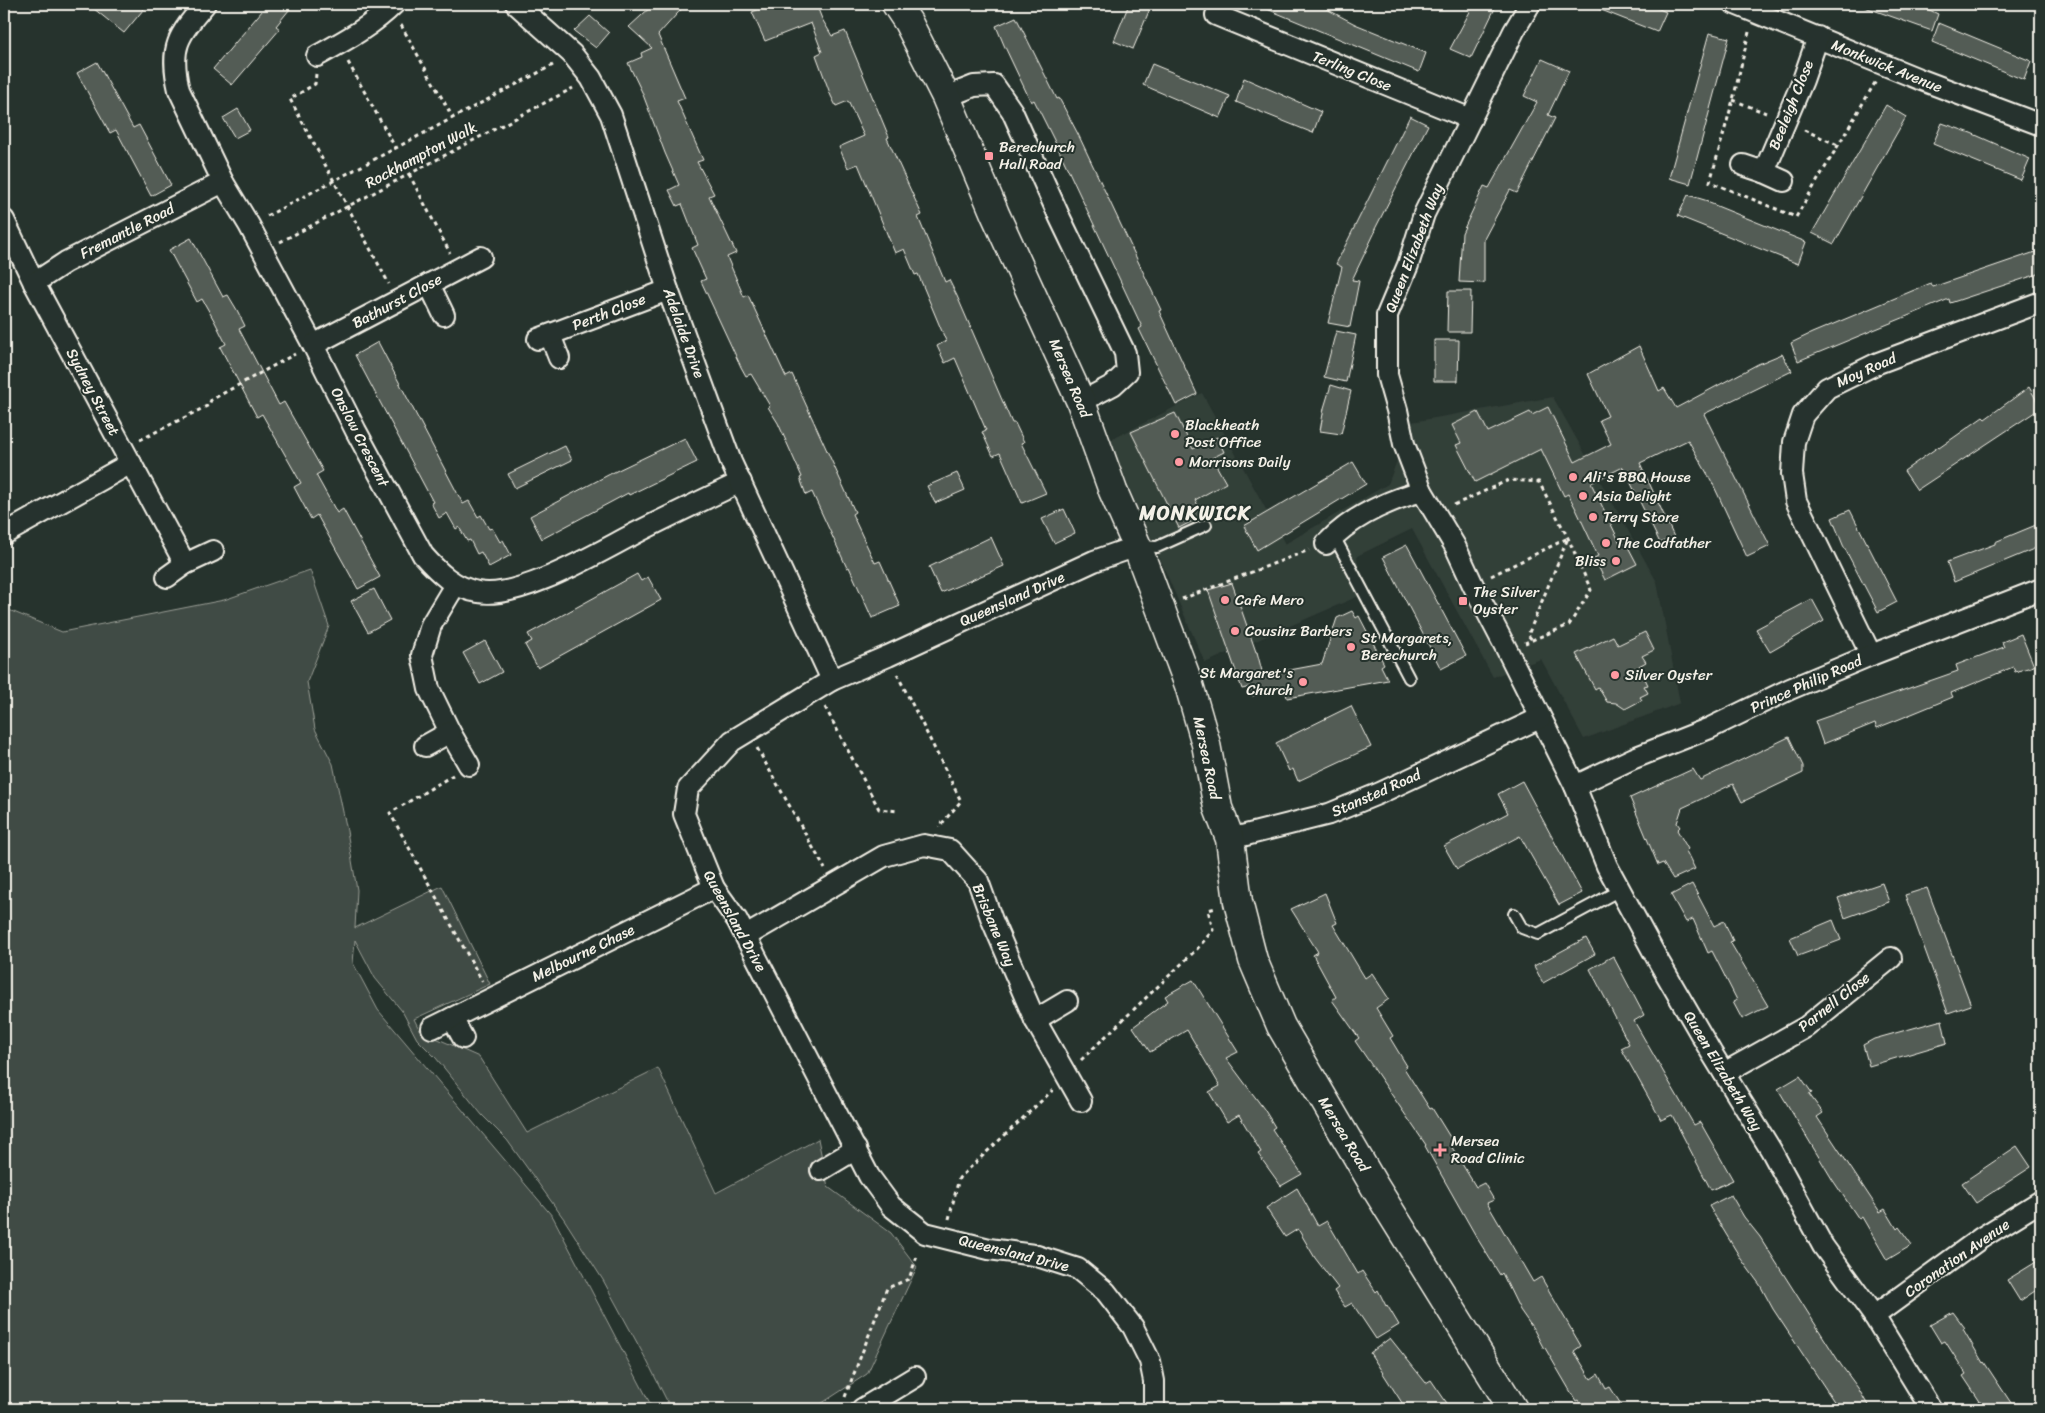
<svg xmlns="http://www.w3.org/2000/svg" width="2045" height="1413" viewBox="0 0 2045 1413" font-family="Sriracha,sans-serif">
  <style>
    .built { fill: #333f39 }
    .green { fill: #414b45; stroke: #9a9e96 }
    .building { fill: #525c55; stroke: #f4f1e8 }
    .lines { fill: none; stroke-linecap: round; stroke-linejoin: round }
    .lane-casing { stroke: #f4f1e8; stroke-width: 14 }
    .street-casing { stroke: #f4f1e8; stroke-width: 24 }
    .secondary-casing { stroke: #f4f1e8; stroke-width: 31 }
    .path { stroke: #f4f1e8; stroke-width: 3; stroke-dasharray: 4 4; stroke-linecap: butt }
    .lane { stroke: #26332d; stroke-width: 10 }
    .street { stroke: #26332d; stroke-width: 20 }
    .secondary { stroke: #26332d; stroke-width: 28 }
    .poi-dot { fill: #ff9aa2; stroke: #26332d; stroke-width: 2 }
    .labels { text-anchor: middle; stroke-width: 4; stroke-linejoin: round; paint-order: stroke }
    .street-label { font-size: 15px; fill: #f4f1e8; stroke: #26332d }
    .poi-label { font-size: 15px; fill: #f4f1e8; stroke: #26332d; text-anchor: start }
    .district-label { font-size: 20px; font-weight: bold; letter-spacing: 1px; fill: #f4f1e8; stroke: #26332d }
  </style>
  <rect width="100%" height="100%" fill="#26332d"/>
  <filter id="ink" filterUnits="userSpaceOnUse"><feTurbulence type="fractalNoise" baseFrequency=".02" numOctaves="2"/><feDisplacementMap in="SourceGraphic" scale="10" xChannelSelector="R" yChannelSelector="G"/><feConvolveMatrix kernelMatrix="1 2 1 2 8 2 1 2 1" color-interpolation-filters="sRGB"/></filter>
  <g filter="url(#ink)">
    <!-- built -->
    <path class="built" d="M1202,393L1285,544L1388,484L1412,422L1553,397L1657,582L1680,703L1584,739L1541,659L1493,677L1412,529L1357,556L1361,595L1205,663L1109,441Z"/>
    <!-- green -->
    <path class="green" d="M310,570L329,626L307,682L315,729L333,764L347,831L357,890L355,928L442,886L490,984L414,1019L420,1031L479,1057L527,1133L658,1068L716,1193L818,1139L828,1187L891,1233L917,1267L867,1374L813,1409H671L647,1361L603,1280L564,1219L507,1140L482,1115L436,1058L417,1039L402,1011L375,978L355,940L353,963L378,1010L553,1217L653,1409H4V608L62,632L224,600Z"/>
    <!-- building -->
    <g class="building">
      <path d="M88,4H148L124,33Z"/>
      <path d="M268,4H294L276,26L280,29L232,85L213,69Z"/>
      <path d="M654,4H686L658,35L685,98L677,101L703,160L697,162L714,194L709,196L736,253L727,257L744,297L748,295L786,377L792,374L855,512L852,514L875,563L880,561L900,606L872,618L849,567L847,568L812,492L806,495L800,478L802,477L778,423L768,407L770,406L751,374L746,376L741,367L701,281L706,279L692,248L698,245L682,204L677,206L669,190L679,185L665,153L642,92L628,63L642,57L641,53L652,48L629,27Z"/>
      <path d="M773,4H816L822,19L832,36L845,31L889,137L887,138L922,215L918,217L945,282L949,280L957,296L1012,423H1015L1024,442L1021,443L1046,493L1022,503L1000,453L993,456L982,432L986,430L955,358L945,363L937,346L946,341L918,274L915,275L904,249L895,253L858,164L848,168L839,147L864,136L848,101L836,106L831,96L816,55L822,52L811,23L765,41L752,12Z"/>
      <path d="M1129,4H1152L1133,49L1114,41Z"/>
      <path d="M1255,4H1317L1355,24L1426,53L1419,72Z"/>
      <path d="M1474,4H1497L1471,58L1450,49Z"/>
      <path d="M1586,4H1648L1666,12L1657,32Z"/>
      <path d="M1862,4H1917L1938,14L1932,31L1862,6Z"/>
      <path d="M590,16L609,33L596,48L574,31Z"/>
      <path d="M1016,17L1057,99L1059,98L1078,134L1161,310L1159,311L1197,394L1176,405L1139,329L1142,327L1056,144L1034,100L1031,102L1004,45L996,26Z"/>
      <path d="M1939,23L2031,61L2024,80L1932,42Z"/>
      <path d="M1709,33L1729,38L1690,184L1669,178Z"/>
      <path d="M1542,59L1569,71L1548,115L1555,118L1517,193L1510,190L1484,239V283L1459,282L1462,233L1484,186L1489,188L1537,102L1524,96Z"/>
      <path d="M97,62L133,128L139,125L171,185L151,196L116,130L110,133L77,73Z"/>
      <path d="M1152,64L1230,96L1220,118L1143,85Z"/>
      <path d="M1244,78L1321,112L1313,133L1236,102Z"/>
      <path d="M1886,105L1906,117L1834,244L1812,233Z"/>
      <path d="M238,109L250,130L235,138L223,118Z"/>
      <path d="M1410,116L1428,125L1374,231L1375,232L1352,280L1359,281L1350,327L1328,323L1342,267L1336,264Z"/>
      <path d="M1942,123L1971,133L2030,159L2021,180L1933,144Z"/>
      <path d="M1688,195L1708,201L1707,202L1806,242L1798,264L1678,216Z"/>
      <path d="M191,238L223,297L228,295L237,310L245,326L239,329L279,405L284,402L323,471L316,475L337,513L343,509L380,577L358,589L317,515L311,519L294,487L301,483L262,414L257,417L220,347L226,344L215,322L202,299L197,302L169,250Z"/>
      <path d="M2041,250V273L1950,303L1949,299L1798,361L1791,343L1812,333L1931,283L1933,287Z"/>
      <path d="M1448,291H1471L1470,332H1447Z"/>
      <path d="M1336,331L1356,335L1346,382L1324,377Z"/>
      <path d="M1434,340H1459L1458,381H1434Z"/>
      <path d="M378,342L463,504L469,501L478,517L481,515L489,529L492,528L500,542L503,540L511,555L489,567L481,552L477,554L470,540L467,541L459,527L456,529L447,513L439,518L431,503L433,502L355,355Z"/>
      <path d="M1639,346L1659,391L1664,388L1676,408L1758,364L1782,354L1792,371L1704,414L1770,546L1747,557L1712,482L1688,440L1640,463L1674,537L1660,543L1623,467L1591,483L1621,545L1626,543L1637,564L1605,580L1594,558L1598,556L1576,509L1568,494L1564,496L1541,449L1475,482L1456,445L1461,443L1452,425L1478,412L1488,432L1530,412L1532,415L1548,407L1575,462L1611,444L1599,420L1608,416L1588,374Z"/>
      <path d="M1331,385L1351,391L1341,434L1320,431L1324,408Z"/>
      <path d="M2029,387L2041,408L1917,490L1904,471L1938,447L1939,448L1983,417L1985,419Z"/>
      <path d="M1175,413L1193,449L1217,437L1224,452L1212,458L1226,483L1195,500L1204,515L1179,528L1131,432Z"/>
      <path d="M685,438L697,462L629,495L628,493L542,539L530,516L612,473Z"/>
      <path d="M565,446L572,460L515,488L508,474Z"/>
      <path d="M1353,462L1366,484L1257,550L1244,526Z"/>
      <path d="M957,473L965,490L935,503L927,486Z"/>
      <path d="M1064,509L1075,533L1054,543L1042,519Z"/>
      <path d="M1850,510L1897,602L1878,612L1843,545L1832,518Z"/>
      <path d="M2036,525L2041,538V546L1954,582L1947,562L1995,544V542Z"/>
      <path d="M991,537L1004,566L941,593L929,567Z"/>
      <path d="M1407,545L1466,656L1441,669L1383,557Z"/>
      <path d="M637,574L641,581L648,577L661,600L538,668L525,645L532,641L528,634Z"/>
      <path d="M1232,583L1256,652H1257L1263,675L1322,664L1337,618L1352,611L1356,618L1359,616L1384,664L1381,666L1388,680L1287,698L1285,688L1252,696L1250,687L1242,689L1208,590Z"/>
      <path d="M374,589L390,620L368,632L351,601Z"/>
      <path d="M1812,599L1824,621L1770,652L1756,629Z"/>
      <path d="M1645,632L1654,650L1642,656L1646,662L1639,666L1648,685L1644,686L1648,693L1640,697L1642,700L1625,709L1616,703L1607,702L1598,687L1595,689L1576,654L1613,636L1618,645Z"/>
      <path d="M2021,634L2034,666L2015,672L2013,667L1951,693L1953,697L1897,720L1877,728L1875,723L1823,744L1815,721L1958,671L1956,665L2004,647L2002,642Z"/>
      <path d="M485,641L502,672L480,684L463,653Z"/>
      <path d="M1351,706L1371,747L1298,781L1293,769L1289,771L1276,743Z"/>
      <path d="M1789,737L1803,766V773L1742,802L1733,784L1682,808L1677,823L1680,827L1677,830L1688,849L1686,851L1695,869L1673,879L1663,863L1658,865L1630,798L1693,769L1700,780Z"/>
      <path d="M1522,781L1582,893L1559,905L1520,836L1457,869L1444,846L1508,813L1498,794Z"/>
      <path d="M1882,883L1889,902L1845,918L1838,898Z"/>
      <path d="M1692,884L1714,926L1724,921L1733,941L1730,942L1768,1006L1742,1019L1733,1002L1737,1000L1712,951L1708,953L1693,919L1686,922L1671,895Z"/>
      <path d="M1927,888L1971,1005L1948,1013L1905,895Z"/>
      <path d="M1325,893L1337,923L1333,925L1365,978L1372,973L1389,999L1376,1008L1393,1036L1390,1038L1407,1066L1404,1068L1430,1109L1432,1108L1453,1142L1450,1144L1476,1187L1484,1183L1494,1200L1487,1203L1533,1282L1541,1277L1581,1346L1574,1351L1591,1379L1598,1374L1606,1389L1610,1387L1624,1409H1584L1578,1400L1576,1401L1545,1348L1544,1349L1534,1330L1520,1310L1502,1273L1500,1275L1477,1238L1425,1146L1426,1145L1355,1041L1359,1038L1332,1000L1336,997L1313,955L1318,952L1291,909Z"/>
      <path d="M1833,920L1841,940L1798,956L1790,938Z"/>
      <path d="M1586,938L1595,954L1543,983L1534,966Z"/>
      <path d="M1613,956L1644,1015L1634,1021L1694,1125L1700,1122L1733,1180L1711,1190L1672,1115L1661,1120L1621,1048L1629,1044L1590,969Z"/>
      <path d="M1193,980L1238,1052L1226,1058L1264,1109L1275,1127L1272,1129L1302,1174L1281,1186L1258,1154L1261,1152L1239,1115L1227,1122L1209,1092L1220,1086L1187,1030L1150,1052L1133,1027L1168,1001L1165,996Z"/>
      <path d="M1942,1020L1947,1043L1869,1066L1863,1045L1874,1039Z"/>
      <path d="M1800,1076L1812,1093L1809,1094L1823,1113L1817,1117L1880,1212L1885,1209L1897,1229L1899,1227L1912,1245L1887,1260L1862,1217L1859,1219L1832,1179L1778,1089Z"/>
      <path d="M2017,1146L2031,1167L1976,1203L1962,1183Z"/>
      <path d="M1297,1188L1318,1226L1327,1221L1358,1274L1362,1271L1376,1292L1378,1290L1386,1306L1387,1305L1399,1325L1376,1339L1352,1303L1345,1307L1334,1291L1338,1288L1315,1258L1298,1229L1285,1237L1266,1208Z"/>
      <path d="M1731,1195L1744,1217L1760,1237L1841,1365L1858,1388L1870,1409H1839L1773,1309L1760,1285L1741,1259L1709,1206Z"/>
      <path d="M2041,1259V1287L2020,1301L2007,1280Z"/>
      <path d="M1953,1312L1965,1328L1963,1329L1983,1363L1984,1362L2015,1409H1985L1963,1376L1966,1374L1945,1341L1941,1343L1930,1325Z"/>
      <path d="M1390,1338L1426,1383L1431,1380L1451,1409H1406L1370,1353Z"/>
    </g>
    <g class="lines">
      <defs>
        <g id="lane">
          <path d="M1334,536L1409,678"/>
          <path d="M1140,546L1157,547L1206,525"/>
          <path d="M1514,914L1522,928L1538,934L1620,890"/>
        </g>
        <g id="street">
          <path d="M205,4C178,36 169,47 179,90L223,182L249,225L313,345L356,431L423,555C438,572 454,588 478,592C519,600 597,553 634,534C669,516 705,499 741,482"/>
          <path d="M516,4L572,54L591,78L611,115L668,290L731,462L832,680"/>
          <path d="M1530,4L1514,31L1424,214L1408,265L1387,315V375L1397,410L1404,444L1422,491L1455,546L1473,585L1507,650L1575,786L1607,866L1659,962L1711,1052L1771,1150L1823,1246L1874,1316L1931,1409"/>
          <path d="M1735,4L1919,79L2041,125"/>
          <path d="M1216,15L1471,119"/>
          <path d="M317,56C344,41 372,26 394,4"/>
          <path d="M946,97L974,86L994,85L1012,111L1060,218L1125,353L1127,372L1113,385L1081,402"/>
          <path d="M1743,165L1764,172"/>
          <path d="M1784,181L1764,172L1803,80L1818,37"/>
          <path d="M4,220L34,283L185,564"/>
          <path d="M34,283L66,262L223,182"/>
          <path d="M429,284L444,315"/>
          <path d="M550,335L559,358"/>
          <path d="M538,339L668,290"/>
          <path d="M313,345L481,257"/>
          <path d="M4,534L131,463"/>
          <path d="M1326,544C1351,517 1387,501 1422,491"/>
          <path d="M1137,546L1094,561L888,656L832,680L732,741L688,789L684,814L714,888L737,920L869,1176L891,1206L925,1233L989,1249L1034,1255L1078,1269L1106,1292L1133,1327L1150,1361L1154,1381V1409"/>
          <path d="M167,577L185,564L213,551"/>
          <path d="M455,585L431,625L422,655L429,689L450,732L469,765"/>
          <path d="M1871,655L1796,501L1792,474L1794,442L1803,415L1827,388L1878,363L2041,302"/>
          <path d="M425,746L450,732"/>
          <path d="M1575,786L1634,758L1710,728L1790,689L1871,655L2041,589"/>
          <path d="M1230,839L1329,814L1380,793L1540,718"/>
          <path d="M746,936L884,856L924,845L950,850L978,881L992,920L1035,1020L1081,1101"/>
          <path d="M452,1018L463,1038"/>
          <path d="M1035,1020L1067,1001"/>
          <path d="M432,1028L714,888"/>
          <path d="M1724,1073L1806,1027L1891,958"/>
          <path d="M821,1170L856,1149"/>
          <path d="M1874,1316L1981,1238L2041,1201"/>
          <path d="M862,1409L915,1377"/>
        </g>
        <path id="secondary" d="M896,4L908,22L946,97L995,214L1081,402L1113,491L1137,546L1189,685L1206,744L1218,808L1230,839L1238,902L1253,960L1281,1026L1375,1187L1513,1409"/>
      </defs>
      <!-- lane casing -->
      <use href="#lane" class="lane-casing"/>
      <!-- street casing -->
      <use href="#street" class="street-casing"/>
      <!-- secondary casing -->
      <use href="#secondary" class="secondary-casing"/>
      <!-- path -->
      <g class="path">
        <path d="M401,25L453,118"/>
        <path d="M1749,32L1733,100L1710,182L1796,217L1876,81"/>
        <path d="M348,62L396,149"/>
        <path d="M316,74L315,84L290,99L389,284"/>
        <path d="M1733,100L1766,113"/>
        <path d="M1804,130L1838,145"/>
        <path d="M409,174L450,253"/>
        <path d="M267,216L553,65"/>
        <path d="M280,242L573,88"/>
        <path d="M140,440L209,405L211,400L295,354"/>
        <path d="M1454,505L1509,480L1539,482L1568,538L1591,590L1569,625L1525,643"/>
        <path d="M1491,576L1568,538L1528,635L1533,641"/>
        <path d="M1182,599L1309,550"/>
        <path d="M897,674L961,801L939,827"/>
        <path d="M825,707L879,809L898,811"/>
        <path d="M757,748L825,869"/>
        <path d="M453,775L390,813L482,981"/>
        <path d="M1081,1060L1197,949L1213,930L1208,910L1216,908"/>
        <path d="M949,1219L959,1178L1053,1090"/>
        <path d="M845,1397L887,1288L909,1279L918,1253"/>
      </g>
      <!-- lane -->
      <use href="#lane" class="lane"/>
      <!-- street -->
      <use href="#street" class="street"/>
      <!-- secondary -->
      <use href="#secondary" class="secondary"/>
    </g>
  </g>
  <!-- markers -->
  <g class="poi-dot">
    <rect x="984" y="151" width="10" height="10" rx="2.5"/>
    <circle cx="1175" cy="434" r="5"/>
    <circle cx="1179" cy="462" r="5"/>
    <circle cx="1573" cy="477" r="5"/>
    <circle cx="1583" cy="496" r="5"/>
    <circle cx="1593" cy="517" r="5"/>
    <circle cx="1606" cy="543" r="5"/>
    <circle cx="1616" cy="561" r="5"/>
    <circle cx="1225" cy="600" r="5"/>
    <rect x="1458" y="596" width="10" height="10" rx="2.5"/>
    <circle cx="1235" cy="631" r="5"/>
    <circle cx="1351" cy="647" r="5"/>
    <circle cx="1615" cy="675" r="5"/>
    <circle cx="1303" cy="682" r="5"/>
    <path d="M1437.5 1142.5h5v5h5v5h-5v5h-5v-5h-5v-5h5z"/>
  </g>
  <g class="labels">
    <!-- street labels -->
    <g class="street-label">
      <text transform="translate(1887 66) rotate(22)" y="5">Monkwick Avenue</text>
      <text transform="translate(1352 71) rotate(22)" y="5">Terling Close</text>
      <text transform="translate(1791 105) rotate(-68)" y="5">Beeleigh Close</text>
      <text transform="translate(421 155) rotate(-28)" y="5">Rockhampton Walk</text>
      <text transform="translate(127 231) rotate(-27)" y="5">Fremantle Road</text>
      <text transform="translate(1414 248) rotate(-69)" y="5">Queen Elizabeth Way</text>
      <text transform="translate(397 301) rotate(-28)" y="5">Bathurst Close</text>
      <text transform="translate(609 312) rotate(-21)" y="5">Perth Close</text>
      <text transform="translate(684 333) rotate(70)" y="5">Adelaide Drive</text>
      <text transform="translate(1866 370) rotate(-24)" y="5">Moy Road</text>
      <text transform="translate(1070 378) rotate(67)" y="5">Mersea Road</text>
      <text transform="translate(93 392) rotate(62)" y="5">Sydney Street</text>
      <text transform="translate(360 437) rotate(63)" y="5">Onslow Crescent</text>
      <text transform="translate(1012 599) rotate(-24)" y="5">Queensland Drive</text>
      <text transform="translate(1806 684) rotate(-24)" y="5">Prince Philip Road</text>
      <text transform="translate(1207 758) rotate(78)" y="5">Mersea Road</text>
      <text transform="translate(1376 793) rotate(-24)" y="5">Stansted Road</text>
      <text transform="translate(735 921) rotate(61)" y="5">Queensland Drive</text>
      <text transform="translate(994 925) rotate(67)" y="5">Brisbane Way</text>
      <text transform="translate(583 953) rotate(-26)" y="5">Melbourne Chase</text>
      <text transform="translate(1834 1002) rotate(-38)" y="5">Parnell Close</text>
      <text transform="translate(1723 1071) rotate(59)" y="5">Queen Elizabeth Way</text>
      <text transform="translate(1344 1134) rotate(59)" y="5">Mersea Road</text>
      <text transform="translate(1014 1253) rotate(14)" y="5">Queensland Drive</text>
      <text transform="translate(1957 1258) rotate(-35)" y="5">Coronation Avenue</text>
    </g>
    <!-- poi labels -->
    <g class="poi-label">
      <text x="999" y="152">Berechurch<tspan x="999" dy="17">Hall Road</tspan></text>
      <text x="1185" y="430">Blackheath<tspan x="1185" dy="17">Post Office</tspan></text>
      <text x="1189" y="467">Morrisons Daily</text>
      <text x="1583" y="482">Ali's BBQ House</text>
      <text x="1593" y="501">Asia Delight</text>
      <text x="1603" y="522">Terry Store</text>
      <text x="1616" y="548">The Codfather</text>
      <text x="1606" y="566" text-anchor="end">Bliss</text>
      <text x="1473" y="597">The Silver<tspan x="1473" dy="17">Oyster</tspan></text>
      <text x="1235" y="605">Cafe Mero</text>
      <text x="1245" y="636">Cousinz Barbers</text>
      <text x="1361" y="643">St Margarets,<tspan x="1361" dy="17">Berechurch</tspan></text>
      <text x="1293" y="678" text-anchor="end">St Margaret's<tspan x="1293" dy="17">Church</tspan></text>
      <text x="1625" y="680">Silver Oyster</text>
      <text x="1451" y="1146">Mersea<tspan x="1451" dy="17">Road Clinic</tspan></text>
    </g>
    <!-- district labels -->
    <g class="district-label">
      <text x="1195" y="520">MONKWICK</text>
    </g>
  </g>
  <!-- margin -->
  <rect width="2045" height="1413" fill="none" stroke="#26332d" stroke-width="20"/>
  <rect x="10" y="10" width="2025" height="1393" fill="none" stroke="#f4f1e8" stroke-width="2" filter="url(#ink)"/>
</svg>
